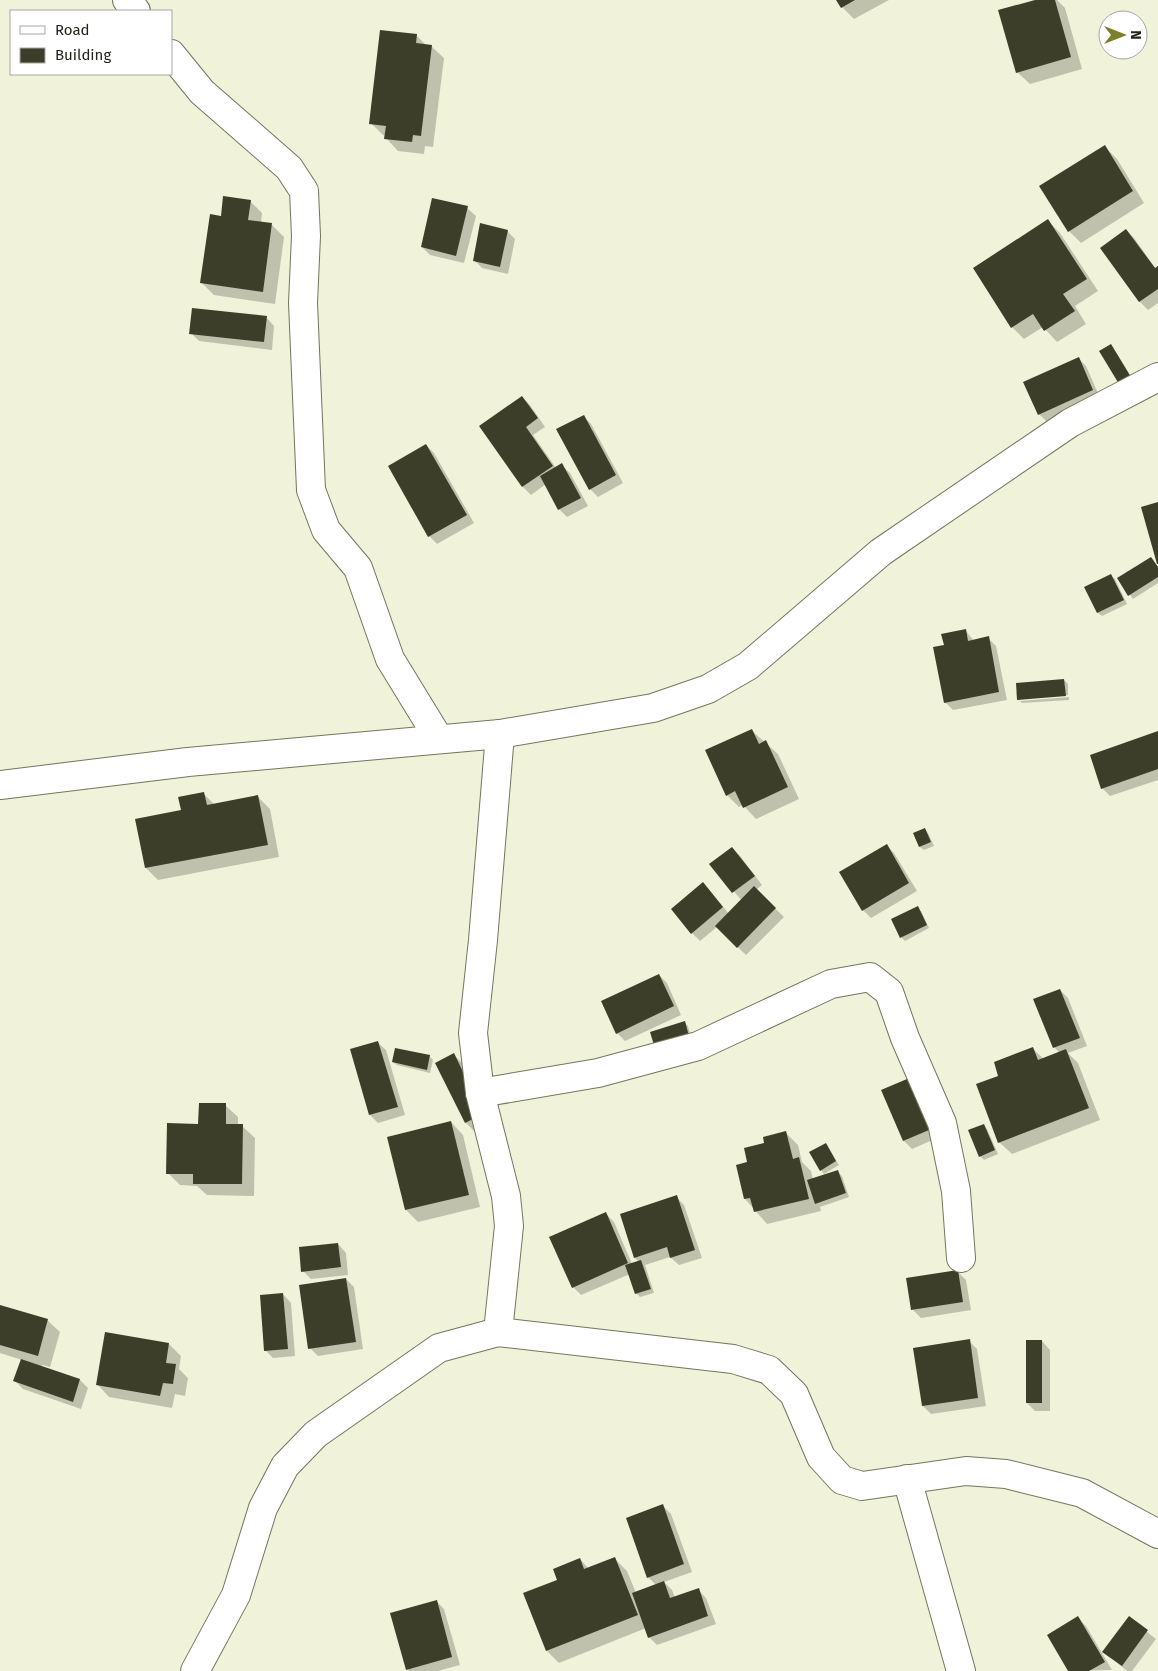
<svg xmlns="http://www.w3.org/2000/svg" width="1158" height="1671" viewBox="0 0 1158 1671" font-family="'Fira Sans',sans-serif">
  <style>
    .shadow { fill: #0003 }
    .building { fill: #3d3e2a }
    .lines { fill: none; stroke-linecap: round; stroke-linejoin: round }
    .minor-casing { stroke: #74755f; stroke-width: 30 }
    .minor { stroke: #fff; stroke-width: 28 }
  </style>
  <rect width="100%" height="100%" fill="#f0f2d9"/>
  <!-- shadow -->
  <g class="shadow">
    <path d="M838,0H889L854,19L842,7Z"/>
    <path d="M1039,0H1057L1065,8L1082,69L1030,84L1017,72Z"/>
    <path d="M416,35L426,45L431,46L444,58L433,147L425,146L424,154L398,151L386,138V136L383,135L371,123Z"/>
    <path d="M1105,147L1117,159L1144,203L1081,243L1069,231Z"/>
    <path d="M250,201L262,213L261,223L272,225L284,237L275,304L214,295L201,282L222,218Z"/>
    <path d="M467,208L476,216L464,263L430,255L422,247Z"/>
    <path d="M1048,221L1060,233L1098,291L1075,306L1086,324L1057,342L1043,327L1024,339L1012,327L974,269Z"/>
    <path d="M1126,230L1134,238L1156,269L1158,267V303L1148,310L1140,302L1102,248Z"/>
    <path d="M507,231L515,239L508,274L482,268L474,260Z"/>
    <path d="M266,317L274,326L272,350L199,341L191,333Z"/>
    <path d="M1078,358L1086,366L1100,398L1047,422L1039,414Z"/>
    <path d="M522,397L530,405L545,427L533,435L556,468L561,465L570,473L588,506L567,517L559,509L546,484L531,495L523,487L481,426Z"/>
    <path d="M583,416L591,424L623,483L598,497L590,489Z"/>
    <path d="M426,445L434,453L474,523L437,544L429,536Z"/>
    <path d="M1151,558L1158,567V583L1133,599L1119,579Z"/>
    <path d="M1111,576L1115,579L1127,604L1102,616L1098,613L1086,588Z"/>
    <path d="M966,631L974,641L988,638L996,646L1007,700L953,710L945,702V646Z"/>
    <path d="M1064,680L1068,684V695L1020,699V701L1069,697V700L1022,703L1019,700L1018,684Z"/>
    <path d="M751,730L778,754L799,799L756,819L743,805L739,807L727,795Z"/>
    <path d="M1158,733V780L1110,796L1102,788Z"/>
    <path d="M204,794L215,805L258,797L270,809L279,857L158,880L146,868L182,811Z"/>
    <path d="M924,829L928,833L934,846L924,850L920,847L914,833Z"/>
    <path d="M886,845L894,853L917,891L871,918L863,910Z"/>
    <path d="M732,848L740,856L762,885L756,890L784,917L746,955L717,927L700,941L692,933L711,892L729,914L742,901L711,864Z"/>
    <path d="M917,908L921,911L929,928L905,941L901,937Z"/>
    <path d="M659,975L667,983L681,1015L625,1041L617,1033Z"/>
    <path d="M1060,990L1068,998L1087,1046L1068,1053L1078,1063L1100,1120L1012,1154L999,1142L1000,1076L1033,1049L1044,1059L1060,1053L1054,1047L1035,1000Z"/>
    <path d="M684,1022L688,1026L694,1048L652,1032Z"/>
    <path d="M377,1042L386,1050L405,1115L378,1123L370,1115Z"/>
    <path d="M454,1055L462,1063L490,1122L474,1131L466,1123L437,1064Z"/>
    <path d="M429,1056L433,1060L430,1073L397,1065L393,1062Z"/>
    <path d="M907,1080L915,1088L937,1138L912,1149L904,1141L883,1090Z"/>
    <path d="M225,1105L238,1117V1125L242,1126L255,1138L254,1196L207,1195L197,1186L180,1185L168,1173L199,1125Z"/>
    <path d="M451,1122L463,1135L480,1207L418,1222L406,1210Z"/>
    <path d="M983,1125L987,1129L998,1154L984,1160L980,1156Z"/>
    <path d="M786,1133L798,1145L802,1162L811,1171L813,1180L838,1172L842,1176L849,1197L820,1207L821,1211L767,1224L745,1199L748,1163L766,1144Z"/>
    <path d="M826,1144L839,1165L824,1174L821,1170Z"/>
    <path d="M676,1197L684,1205L702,1258L679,1265L670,1257L645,1265L654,1293L640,1297L636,1293L630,1274L581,1295L573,1287L606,1214L614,1222L632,1264L639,1262L635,1258L621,1214Z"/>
    <path d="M338,1244L346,1253L348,1275L311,1279L303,1271Z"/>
    <path d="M958,1272L966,1280L971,1310L921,1318L913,1310Z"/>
    <path d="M346,1279L354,1287L363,1349L318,1356L310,1348Z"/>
    <path d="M283,1294L291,1303L295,1356L273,1358L265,1350Z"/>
    <path d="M0,1307L47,1320L60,1332L50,1367L42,1365L41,1367L80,1380L88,1388L81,1409L23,1389L15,1381L22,1360L0,1353Z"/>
    <path d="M969,1341L977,1349L986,1406L931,1414L923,1406Z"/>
    <path d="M1042,1341L1050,1350V1411H1035L1027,1403Z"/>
    <path d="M169,1344L181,1356L179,1369L188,1378L185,1396L175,1394L172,1408L109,1397L97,1384Z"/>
    <path d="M663,1506L671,1514L692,1572L664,1582L672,1590L675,1598L698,1590L706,1598L716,1624L657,1645L649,1637L646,1628L559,1663L547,1651L559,1581L580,1559L589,1569L615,1559L627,1571L636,1593L656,1585L648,1577Z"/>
    <path d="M436,1601L444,1609L460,1665L438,1671H409L407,1669Z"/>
    <path d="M1078,1618L1086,1626L1112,1670L1069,1671Z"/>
    <path d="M1129,1618L1156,1639L1132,1671H1127L1104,1652Z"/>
  </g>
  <!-- building -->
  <g class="building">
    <path d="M836,0H855L841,8Z"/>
    <path d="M1035,0H1055L1071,57L1016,73L998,10Z"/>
    <path d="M380,30L417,34L416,43L432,45L421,136L413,135L412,142L384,139L386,126L369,124Z"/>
    <path d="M1105,145L1133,191L1068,232L1039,186Z"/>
    <path d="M223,196L251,200L248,220L272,223L263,292L200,283L210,214L221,216Z"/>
    <path d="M432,198L468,206L456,256L421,247Z"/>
    <path d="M1048,219L1087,279L1063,294L1075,311L1044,331L1033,314L1011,328L973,268Z"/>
    <path d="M480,223L508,230L500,267L473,261Z"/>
    <path d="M1126,229L1155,268L1158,266V289L1139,302L1100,248Z"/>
    <path d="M192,308L267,316L264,342L189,334Z"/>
    <path d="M1111,344L1131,377L1119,384L1099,351Z"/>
    <path d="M1079,357L1093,390L1038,415L1023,382Z"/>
    <path d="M522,396L538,418L526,427L553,466L522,487L479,426Z"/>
    <path d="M584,415L616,475L589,490L556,429Z"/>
    <path d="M426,444L467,515L428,537L388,466Z"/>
    <path d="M562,463L581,498L558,510L540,476Z"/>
    <path d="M1158,502V564H1157L1141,507Z"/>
    <path d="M1151,557L1158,567V577L1128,596L1117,578Z"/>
    <path d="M1111,574L1124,600L1097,613L1084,587Z"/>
    <path d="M966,629L968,641L989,636L999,692L944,703L933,647L944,645L941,634Z"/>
    <path d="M1064,679L1066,696L1017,700L1016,683Z"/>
    <path d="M752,729L759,744L766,740L788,787L743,808L735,791L726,796L705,750Z"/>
    <path d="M1158,731V769L1101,789L1090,755Z"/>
    <path d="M204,792L207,805L258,795L268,845L145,868L135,819L181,810L178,797Z"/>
    <path d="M925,828L931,842L919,847L913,833Z"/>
    <path d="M887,844L909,883L862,911L839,872Z"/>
    <path d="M732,847L755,876L732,893L709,864Z"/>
    <path d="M703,882L723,907L691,934L671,909Z"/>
    <path d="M754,886L776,908L737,948L715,926Z"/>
    <path d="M918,906L927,925L900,938L891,919Z"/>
    <path d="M659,974L674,1006L616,1034L601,1001Z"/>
    <path d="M1060,989L1080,1038L1053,1048L1033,999Z"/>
    <path d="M685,1021L691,1044L657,1055L650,1032Z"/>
    <path d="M378,1041L398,1107L369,1115L350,1049Z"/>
    <path d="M1033,1047L1038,1060L1066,1049L1089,1108L998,1143L976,1084L998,1076L994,1062Z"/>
    <path d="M395,1048L430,1055L427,1070L392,1062Z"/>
    <path d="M454,1053L483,1114L465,1123L435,1063Z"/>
    <path d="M907,1079L929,1130L903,1141L881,1090Z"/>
    <path d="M199,1103H226V1124H243L242,1184H193V1174H166L167,1123L198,1124Z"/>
    <path d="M451,1121L469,1195L405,1210L387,1137Z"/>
    <path d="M984,1124L995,1150L979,1157L968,1130Z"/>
    <path d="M786,1131L793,1159L799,1157L809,1199L754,1212L750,1198L744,1199L736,1165L747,1162L744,1148L764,1143L763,1137Z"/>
    <path d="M826,1143L836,1161L820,1171L809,1152Z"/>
    <path d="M838,1170L846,1193L815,1204L807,1180Z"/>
    <path d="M677,1195L695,1250L670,1258L667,1247L634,1258L620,1214Z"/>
    <path d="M606,1212L628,1263L572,1288L549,1237Z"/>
    <path d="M338,1243L341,1267L301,1272L299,1247Z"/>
    <path d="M641,1260L651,1289L635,1294L625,1265Z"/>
    <path d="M958,1270L963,1302L911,1310L906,1278Z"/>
    <path d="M346,1278L356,1342L308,1349L299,1285Z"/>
    <path d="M283,1293L288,1349L264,1351L260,1295Z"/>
    <path d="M0,1305L48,1319L38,1356L0,1345Z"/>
    <path d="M105,1332L169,1343L166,1363L176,1364L173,1384L163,1383L160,1396L96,1385Z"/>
    <path d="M970,1339L978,1398L922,1406L913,1348Z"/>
    <rect x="1026" y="1340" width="16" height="63"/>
    <path d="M21,1359L80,1379L73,1402L13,1381Z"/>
    <path d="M663,1504L684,1564L647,1578L626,1518Z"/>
    <path d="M615,1557L638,1615L546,1651L523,1593L557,1580L553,1569L580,1558L584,1569Z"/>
    <path d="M664,1581L670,1598L699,1588L708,1616L648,1638L632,1593Z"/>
    <path d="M437,1600L452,1657L406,1670L390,1613Z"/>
    <path d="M1078,1616L1105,1662L1089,1671H1068L1047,1635Z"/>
    <path d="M1129,1616L1148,1630L1122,1666L1102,1652Z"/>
  </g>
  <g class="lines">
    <defs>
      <g id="minor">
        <path d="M127,0L136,11"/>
        <path d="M171,54L202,92L289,168L304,191L306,236L303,303L311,490L326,530L358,568L390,659L439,739"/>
        <path d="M0,785L188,762L500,734L653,708L708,689L748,666L881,552L1070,423L1158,377"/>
        <path d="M480,1093L598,1073L698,1046L831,984L870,977L889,992L905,1038L942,1123L956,1191L961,1258"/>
        <path d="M498,1332L509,1226L506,1196L480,1093L473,1033L483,940L500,734"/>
        <path d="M907,1479L961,1671"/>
        <path d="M195,1671L236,1595L263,1508L285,1466L316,1434L439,1348L498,1332L733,1359L769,1370L794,1394L821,1457L842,1480L862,1486L966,1471L1006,1474L1082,1493L1158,1534"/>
      </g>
    </defs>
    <!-- minor casing -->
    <use href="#minor" class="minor-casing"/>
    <!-- minor -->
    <use href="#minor" class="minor"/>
  </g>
  <!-- legend -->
  <rect x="10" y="10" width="162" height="65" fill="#ffffff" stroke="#a7a7a3"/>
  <rect x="20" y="26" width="25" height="8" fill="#ffffff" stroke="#a7a7a3"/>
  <text x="55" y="35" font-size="15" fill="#22231a">Road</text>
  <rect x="20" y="48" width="25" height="15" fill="#3d3e2a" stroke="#a7a7a3"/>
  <text x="55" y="60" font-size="15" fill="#22231a">Building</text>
  <!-- north arrow -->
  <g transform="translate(1123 35) rotate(90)"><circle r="24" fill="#ffffff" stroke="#a7a7a3"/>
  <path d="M0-4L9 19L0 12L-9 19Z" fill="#7d7f28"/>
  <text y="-8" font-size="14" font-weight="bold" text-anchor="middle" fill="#22231a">N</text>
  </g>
</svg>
